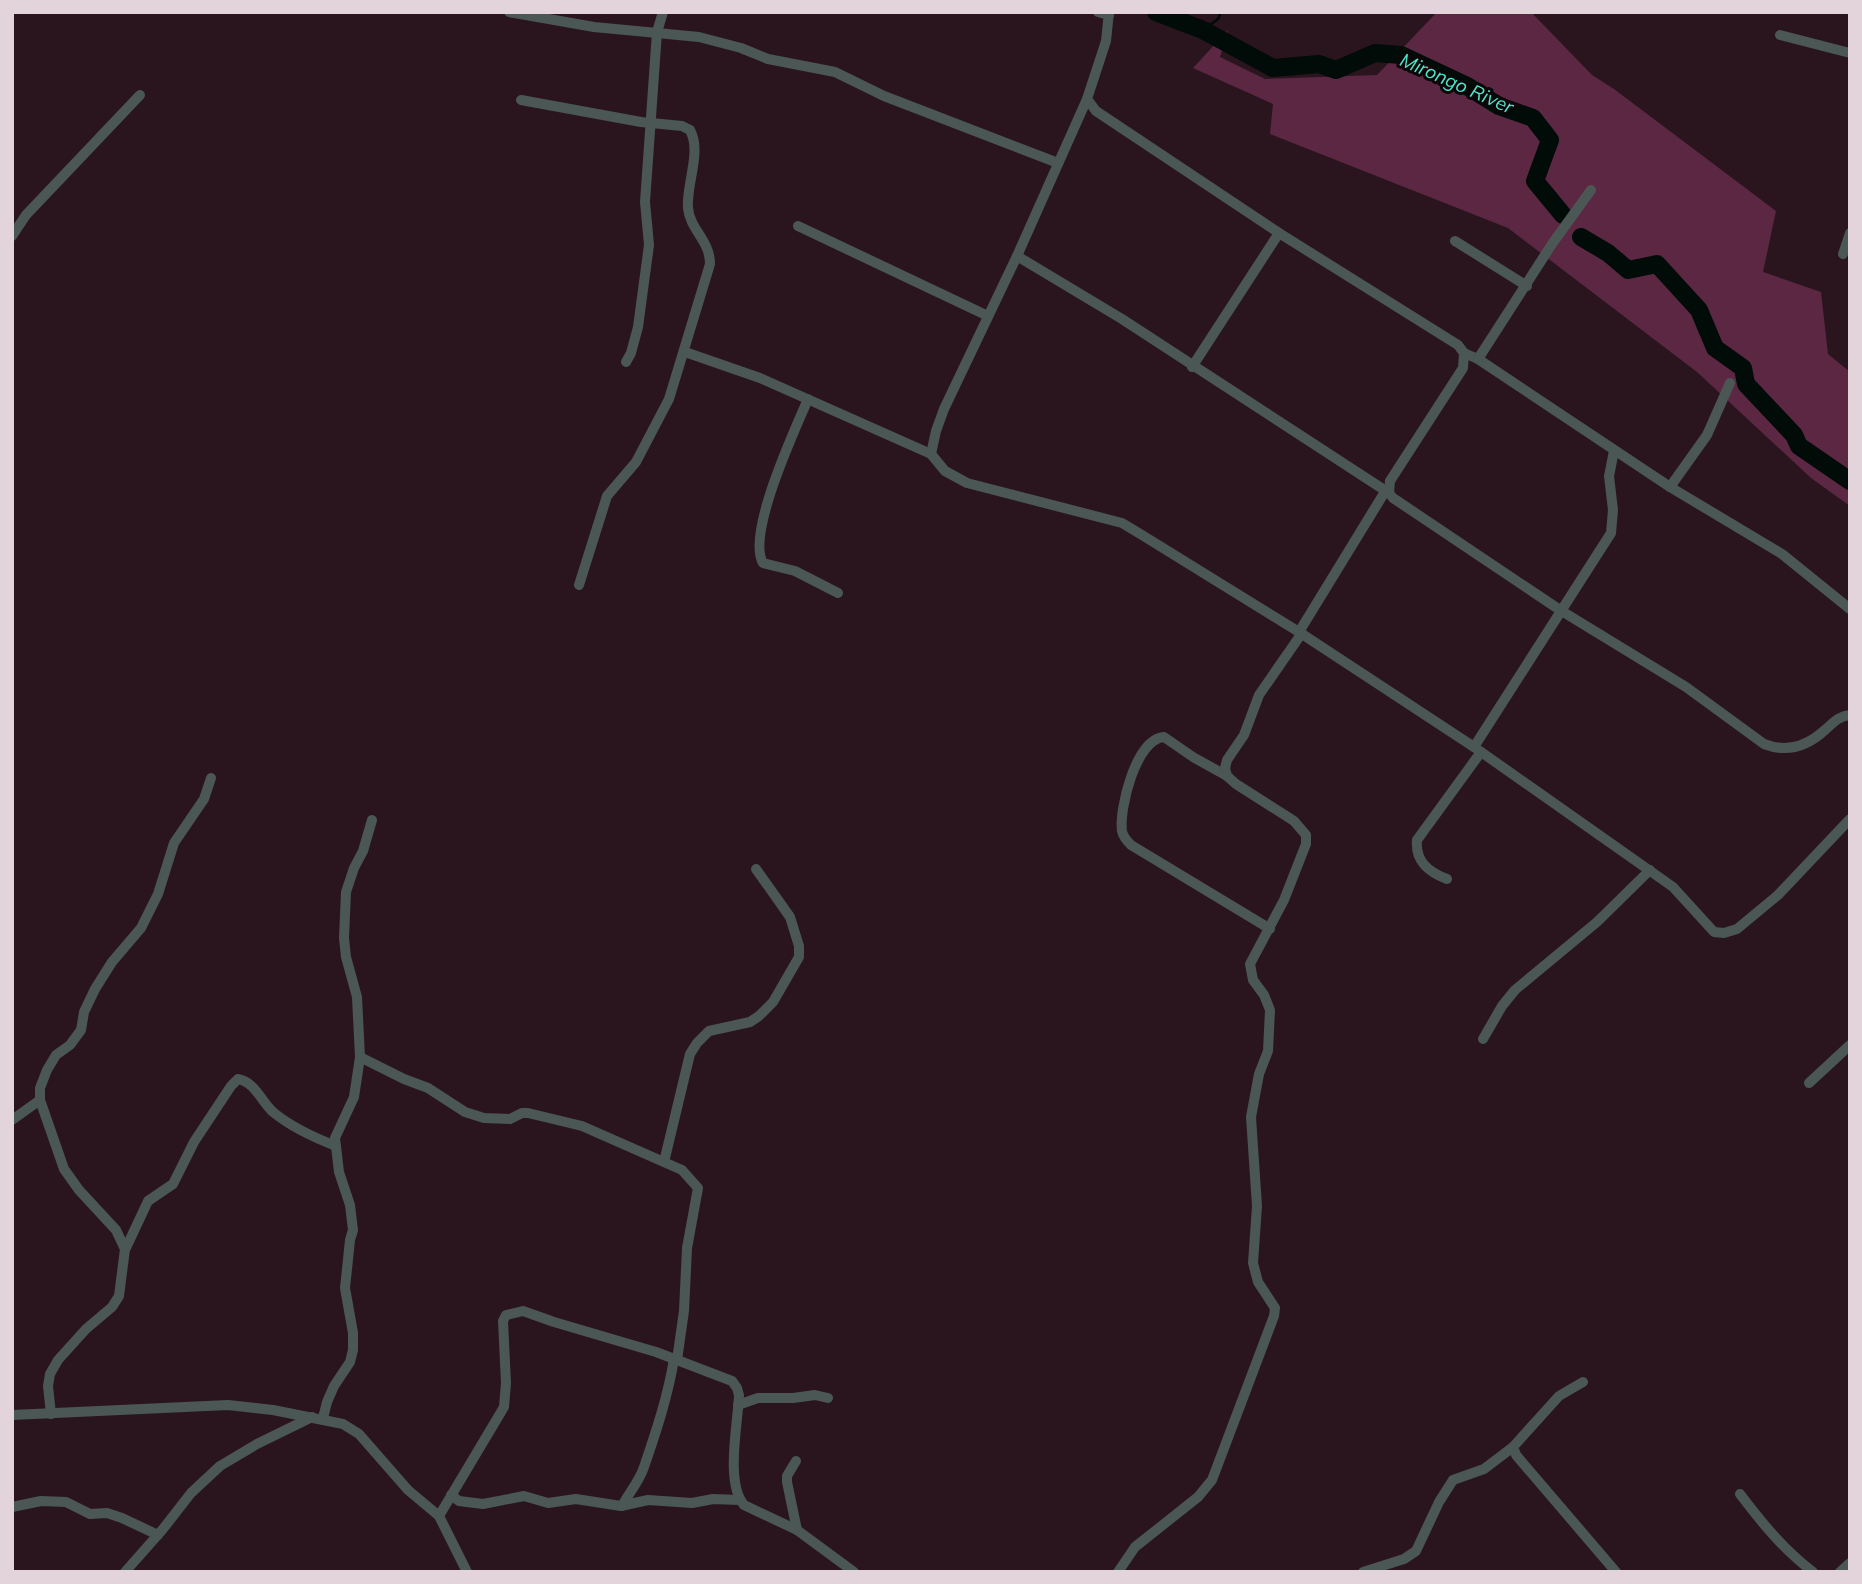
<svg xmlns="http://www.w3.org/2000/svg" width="1862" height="1584" viewBox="0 0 1862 1584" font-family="Mulish,sans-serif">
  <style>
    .green { fill: #5b2742 }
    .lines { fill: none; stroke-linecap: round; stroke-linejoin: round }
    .stream { stroke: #010b08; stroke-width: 2.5 }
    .river { stroke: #010b08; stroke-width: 18 }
    .minor { stroke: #4a5754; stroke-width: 10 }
    .labels { text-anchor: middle; stroke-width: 6; stroke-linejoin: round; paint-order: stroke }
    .water-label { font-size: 19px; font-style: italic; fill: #4ae7ca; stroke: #0d0508 }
  </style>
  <rect width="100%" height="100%" fill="#2a151f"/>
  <!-- green -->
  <path class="green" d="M1437,12H1531L1592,75L1614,89L1776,211L1763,272L1821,292L1828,354L1850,372V506L1811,478L1697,372L1508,228L1270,134L1273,104L1193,68L1228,30L1220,57L1265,79L1377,75Z"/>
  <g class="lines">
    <!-- stream -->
    <path class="stream" d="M1203,30L1218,19L1221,12"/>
    <!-- river -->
    <g class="river">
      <path d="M1156,12L1203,30L1273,68L1319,64L1336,70L1375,53L1401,55L1467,86L1499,106L1533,118L1550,140L1535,181L1563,215"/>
      <path d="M1581,237L1608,253L1628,270L1657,264L1699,310L1715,348L1743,368L1746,384L1794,435L1799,446L1850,481"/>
    </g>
    <!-- minor -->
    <g class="minor">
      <path d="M509,12L594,27L699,37L741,48L768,59L835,72L884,96L1058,163"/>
      <path d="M1098,12L1109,15"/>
      <path d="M1109,12L1106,41L1087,99L1096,111L1279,233L1458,345L1464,353L1463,368L1390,481L1389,493L1393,498L1560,610L1686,687L1764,744C1787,753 1808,746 1826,729C1834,722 1839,716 1850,715"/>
      <path d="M1780,35L1850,53"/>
      <path d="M1087,99L1017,256L944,409L936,431L931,454L945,471L967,483L1122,523L1142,535L1299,632L1474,747L1673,887L1714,932L1724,933L1737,929L1778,895L1850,819"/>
      <path d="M521,100L641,122L682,126L690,130C702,152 686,184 688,208C690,230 710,240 710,264L669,399L636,462L607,496L579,585"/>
      <path d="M798,226L988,316"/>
      <path d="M12,236L26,215L140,95"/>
      <path d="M1455,241L1527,286"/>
      <path d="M1843,254L1850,233"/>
      <path d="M1017,256L1122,319L1389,493"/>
      <path d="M685,352L760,378L931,454"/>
      <path d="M1464,353L1478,359L1670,487L1782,554L1850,609"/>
      <path d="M1478,359L1552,244L1591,190"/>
      <path d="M626,362L631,353L638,327L649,245L645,202L657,32L663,12"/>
      <path d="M1192,367L1279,233"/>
      <path d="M808,399C795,430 746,534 763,563L795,571L838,593"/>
      <path d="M1670,487L1707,435L1730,383"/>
      <path d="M1299,632L1386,490"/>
      <path d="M1474,747L1611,533L1613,510L1609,476L1614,451"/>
      <path d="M1227,776L1193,757L1164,737C1136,739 1119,808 1122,831C1123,837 1127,841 1131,845L1270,929"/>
      <path d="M1447,879C1428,872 1415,861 1417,840L1481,752"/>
      <path d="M1483,1039L1502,1006L1515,990L1597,922L1650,870"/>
      <path d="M360,1057L404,1079L428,1088L465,1112L484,1118L510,1119L522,1113H528L582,1126L682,1170L698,1188L687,1248L684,1311L677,1360"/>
      <path d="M1809,1083L1850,1045"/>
      <path d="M12,1120L40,1100"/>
      <path d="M664,1162L690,1054L697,1043L709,1031L750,1022L759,1016L773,1002L799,957V946L790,917L756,869"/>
      <path d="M126,1248L148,1201L173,1184L194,1142L231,1086L238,1079C255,1082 261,1101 273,1112C290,1126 315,1138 336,1146"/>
      <path d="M1583,1382L1559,1396L1513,1447L1516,1455L1616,1572"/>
      <path d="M738,1405L758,1398H793L815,1395L828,1398"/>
      <path d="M51,1414L48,1386L50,1374L58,1360L86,1329L112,1307L119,1296L125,1249L116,1230L79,1190L64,1169L40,1100V1088L47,1070L56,1055L70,1045L81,1030L84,1012L95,989L112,962L141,928L158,894L174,843L204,799L211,778"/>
      <path d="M12,1415L228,1405L273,1410L343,1424L359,1434L408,1490L439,1516L467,1572"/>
      <path d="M323,1418L327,1402L334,1386L350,1362L353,1350V1333L345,1288L350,1240L353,1230L350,1205L339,1172L335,1138L354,1097L360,1057L357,997L346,957L344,938L346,892L354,868L363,851L372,820"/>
      <path d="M796,1461L787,1476V1482L797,1530"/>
      <path d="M1740,1494C1762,1523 1784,1550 1813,1572"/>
      <path d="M451,1495L459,1501L483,1504L524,1496L548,1503L576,1499L621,1506L648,1500L692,1503L713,1499L739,1500"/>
      <path d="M622,1506C629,1493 640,1480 644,1467C656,1432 668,1396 674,1359"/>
      <path d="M12,1507L41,1501L66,1502L90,1514L107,1513L122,1518L158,1535"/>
      <path d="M439,1516L504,1407L506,1383L503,1321L506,1315L523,1311L554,1322L656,1352L732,1381L737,1388L739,1395C738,1423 725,1483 744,1505L797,1530L854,1572"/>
      <path d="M125,1572L163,1529L191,1493L220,1466L257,1444L312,1417"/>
      <path d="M1118,1572L1135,1547L1198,1497L1212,1480L1274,1316L1275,1308L1258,1282L1253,1263L1257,1206L1251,1117L1259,1074L1268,1051L1270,1010L1264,995L1253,980L1250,964L1284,900L1306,844V835L1294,821L1236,784L1227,776L1225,768L1227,760L1244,735L1259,695L1302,633"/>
      <path d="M1363,1572L1404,1559L1416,1551L1439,1502L1453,1480L1484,1469L1513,1447"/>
      <path d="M1840,1572L1850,1563"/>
    </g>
  </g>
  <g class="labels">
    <!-- water labels -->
    <g class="water-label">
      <text transform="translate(1457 83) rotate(24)" y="7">Mirongo River</text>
    </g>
  </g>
  <!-- border -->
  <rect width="1862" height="1584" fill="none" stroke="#e3d3da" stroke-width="28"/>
</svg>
